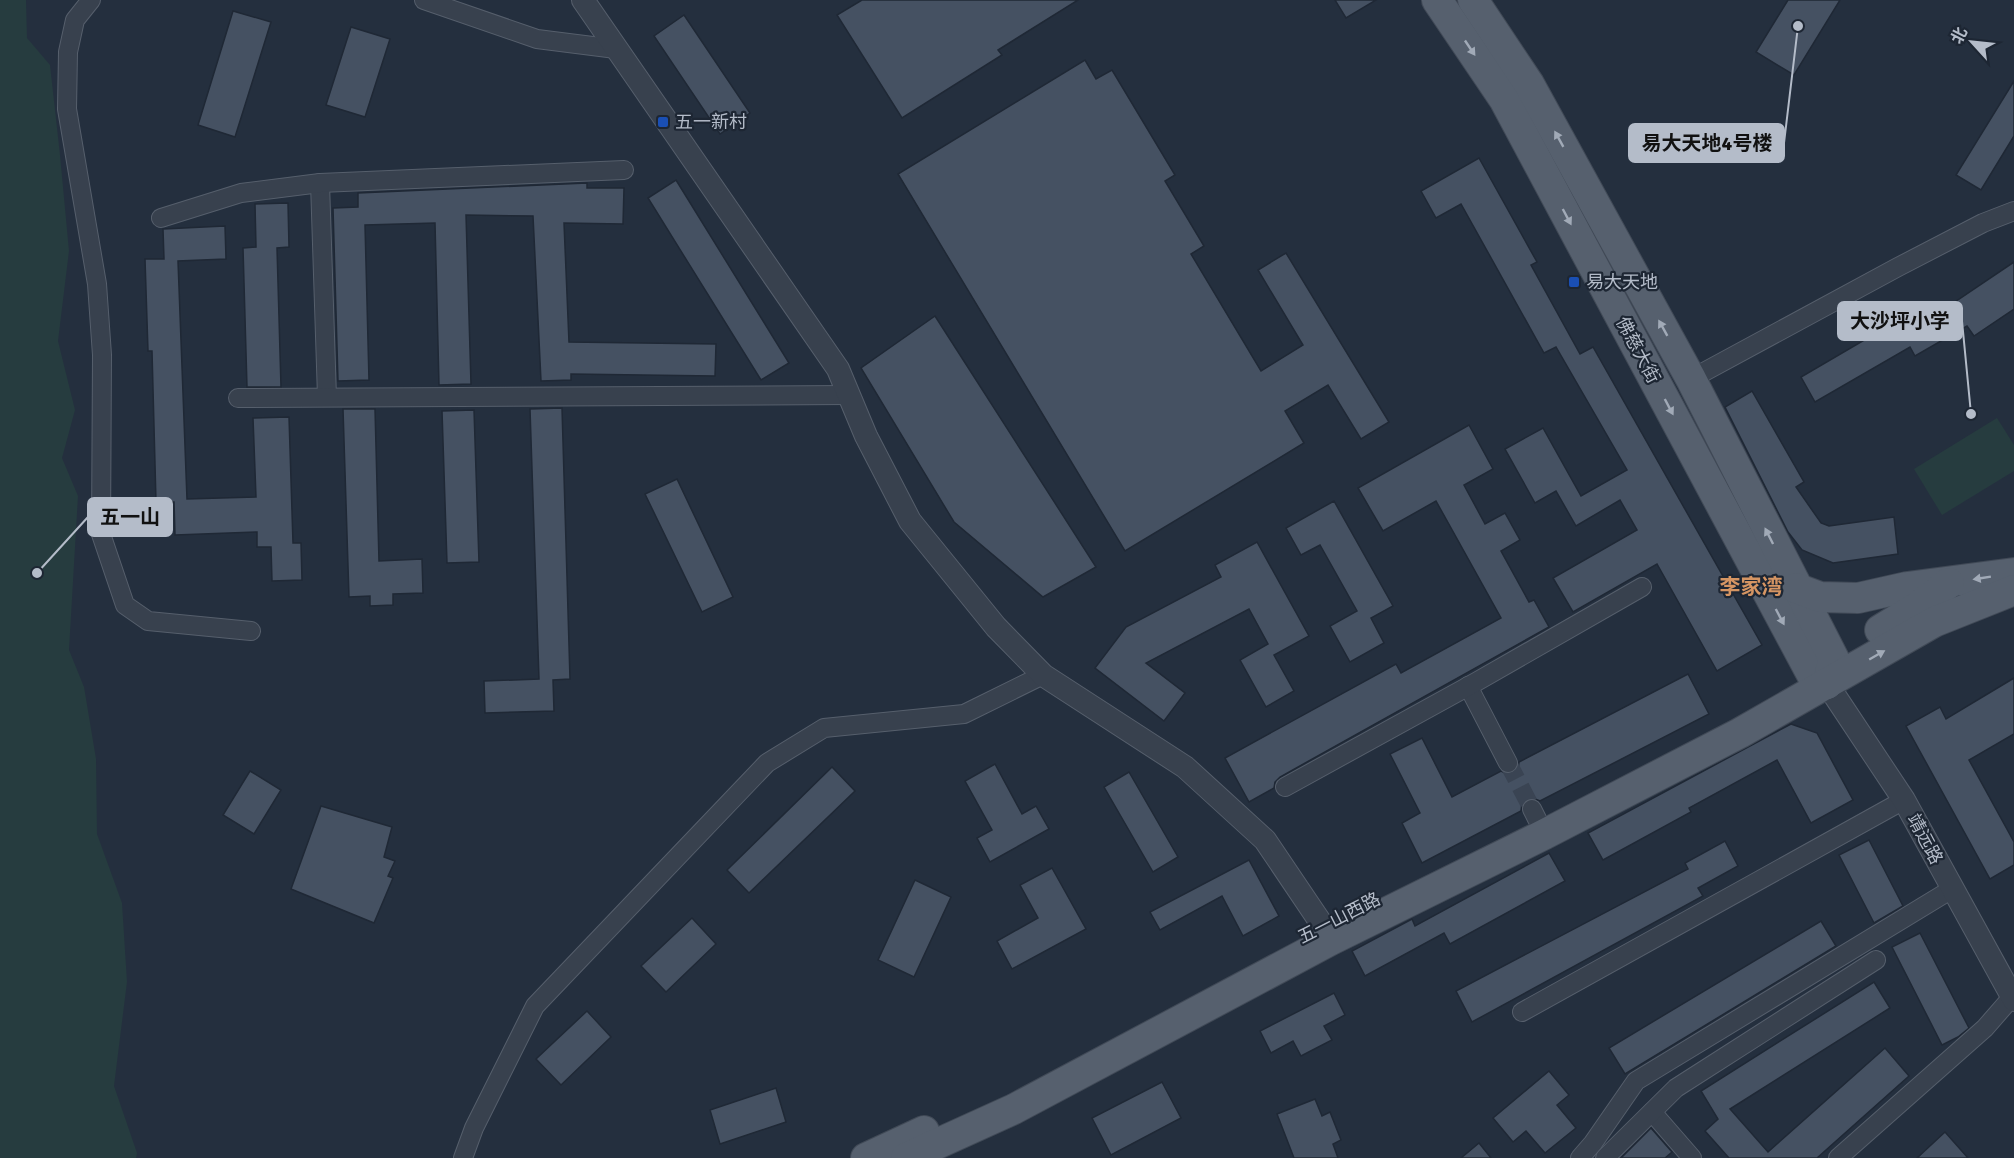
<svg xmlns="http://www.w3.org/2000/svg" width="2014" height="1158" viewBox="0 0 2014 1158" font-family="Signika,'Noto Sans SC',sans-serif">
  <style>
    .green { fill: #263c3f }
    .building { fill: #455162; stroke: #1f2835; stroke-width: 1.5 }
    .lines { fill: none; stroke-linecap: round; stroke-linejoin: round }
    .minor-tunnel { stroke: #3a4453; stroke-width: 18; stroke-dasharray: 18 9; stroke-linecap: butt }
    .minor-casing { stroke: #565f6c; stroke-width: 20 }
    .tertiary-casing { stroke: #565f6c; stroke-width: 24 }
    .primary-casing { stroke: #414a57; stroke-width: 32 }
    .minor { stroke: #38414e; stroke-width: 18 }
    .tertiary { stroke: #38414e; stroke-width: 22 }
    .primary { stroke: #56606e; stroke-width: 30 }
    .oneway { fill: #a1aab7 }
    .transit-dot { fill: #1a4fb4; stroke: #1d2633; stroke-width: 2 }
    .labels { text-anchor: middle; stroke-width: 4.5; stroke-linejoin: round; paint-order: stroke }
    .poi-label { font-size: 18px; fill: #b4bcc9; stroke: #1d2633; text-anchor: start }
    .street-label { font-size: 18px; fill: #b4bcc9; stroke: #1d2633 }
    .quarter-label { font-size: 21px; font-weight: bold; fill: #d59563; stroke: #1d2633 }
    .leader { fill: none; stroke: #b4bcc9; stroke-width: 2 }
    .callout-dot { fill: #b4bcc9; stroke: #1d2633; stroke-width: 2 }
    .callout { fill: #b4bcc9; stroke: #b4bcc9; stroke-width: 2 }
    .callout-label { font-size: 20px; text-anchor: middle; font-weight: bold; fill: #111 }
  </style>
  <rect width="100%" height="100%" fill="#242f3e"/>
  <!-- green -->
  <g class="green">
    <path d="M0,0H26L27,38L50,65L60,155L69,251L58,341L75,410L62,458L78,496L69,650L84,687L96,759L97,834L122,903L127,982L114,1086L137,1153L136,1158H0Z"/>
    <path d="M1997,418L2014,445V471L1942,515L1914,469Z"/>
  </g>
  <!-- building -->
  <g class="building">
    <path d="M862,0H1078L998,50L1002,55L902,118L837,15Z"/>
    <path d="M1335,0H1376L1346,18Z"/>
    <path d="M1788,0H1840L1794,75L1756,52Z"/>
    <path d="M233,11L271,22L235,137L198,125Z"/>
    <path d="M684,15L750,113L720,134L654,36Z"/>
    <path d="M351,27L390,39L365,117L326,105Z"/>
    <path d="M1085,60L1096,79L1112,70L1175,175L1165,181L1204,246L1191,254L1261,371L1303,345L1258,270L1286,253L1389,422L1361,439L1328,385L1285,411L1304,443L1125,551L898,174Z"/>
    <path d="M2014,81V136L1981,190L1956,175Z"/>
    <path d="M1479,158L1537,262L1531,265L1580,354L1593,347L1762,645L1717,671L1657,564L1573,612L1553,578L1637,530L1620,500L1576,526L1556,491L1535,503L1505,449L1543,428L1581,496L1627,470L1556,347L1544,353L1461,204L1436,218L1421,191Z"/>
    <path d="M676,180L789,363L761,380L648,198Z"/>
    <path d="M587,183V188H624L623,224L564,223L569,342L716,344L715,376L571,374V380L541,381L533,216L466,215L471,384L439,385L435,223L365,225L369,380L338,381L333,208L358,207V193Z"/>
    <path d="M288,203L289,247L277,248L281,387H247L243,248L256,247L255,204Z"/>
    <path d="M225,226L226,259L178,261L187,499L256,497L253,418L289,417L293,543H301L302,580L272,581L271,547H257V532L175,535L174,502H156L152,351H148L145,259H164L163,229Z"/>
    <path d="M2014,262V309L1974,336L1967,326L1915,356L1910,347L1815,402L1801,377L1895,322L1900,330L1938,309L1940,312Z"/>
    <path d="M935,316L1096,567L1043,597L954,522L861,368Z"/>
    <path d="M1752,391L1804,482L1796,487L1821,523L1829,526L1894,517L1898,554L1833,563L1802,550L1788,532L1725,407Z"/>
    <path d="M562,408L570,679L553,680L554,711L485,713L484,681L539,679L530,409Z"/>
    <path d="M343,409H375L379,561L422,559L423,593L393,594V605L370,606V596L349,597Z"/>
    <path d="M474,410L479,562L447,563L442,411Z"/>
    <path d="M1469,425L1493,469L1464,485L1485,524L1505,513L1520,540L1501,551L1529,602L1534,600L1549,627L1280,777L1275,782L1274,788L1249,802L1225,758L1396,664L1401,673L1501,618L1436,501L1383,531L1358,488Z"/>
    <path d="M677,479L733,597L702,612L645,494Z"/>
    <path d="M1334,501L1393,606L1371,618L1384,643L1350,662L1330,626L1357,611L1320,545L1301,555L1286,528Z"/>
    <path d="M1257,542L1309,636L1274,655L1294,691L1266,707L1240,660L1268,644L1249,609L1146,663L1185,693L1164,721L1095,668L1126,627L1221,577L1215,565Z"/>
    <path d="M1688,674L1709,714L1540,801L1533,798L1526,799L1522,803L1521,811L1422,863L1402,823L1420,813L1390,754L1422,738L1452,797L1501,771L1507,774L1513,773L1518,769L1519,762Z"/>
    <path d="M2014,678V734L1969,760L2014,842V865L1990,879L1906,726L1940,707L1946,719Z"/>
    <path d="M1791,724L1817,733L1853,800L1811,823L1777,760L1689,808L1691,812L1603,860L1588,833Z"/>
    <path d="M995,764L1022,814L1036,806L1049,829L990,862L977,838L992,830L965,781Z"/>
    <path d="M832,767L855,791L749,893L727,870Z"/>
    <path d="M250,771L281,790L254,834L223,815Z"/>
    <path d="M1129,772L1178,857L1153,872L1104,787Z"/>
    <path d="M321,806L392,827L384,857L395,861L388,876L393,878L374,923L291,889Z"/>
    <path d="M1869,840L1903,906L1874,923L1839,855Z"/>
    <path d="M1725,841L1738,866L1698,888L1703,896L1472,1022L1456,991L1688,869L1685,863Z"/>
    <path d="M1549,853L1565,881L1450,944L1444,933L1365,976L1352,951L1412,919L1415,926Z"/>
    <path d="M1249,860L1279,916L1243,936L1222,896L1160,930L1150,912Z"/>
    <path d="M1052,868L1086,929L1012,969L997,941L1038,918L1020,885Z"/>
    <path d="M915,880L951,897L914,977L878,960Z"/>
    <path d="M692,918L716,944L666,992L641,966Z"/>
    <path d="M1821,921L1836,946L1625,1074L1609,1048Z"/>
    <path d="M1920,933L1969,1028L1958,1037L1942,1045L1892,947Z"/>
    <path d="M1874,982L1890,1008L1730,1109L1768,1152L1885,1048L1909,1076L1817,1158H1729L1705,1131L1718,1119L1701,1091Z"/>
    <path d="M1334,993L1345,1015L1324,1026L1332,1040L1301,1056L1293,1041L1271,1053L1260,1031Z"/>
    <path d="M587,1011L611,1037L561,1085L536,1059Z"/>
    <path d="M1549,1071L1569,1095L1557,1105L1576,1128L1545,1153L1526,1131L1513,1142L1493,1118Z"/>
    <path d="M1162,1082L1181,1118L1111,1155L1092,1118Z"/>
    <path d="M776,1088L786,1122L720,1144L710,1110Z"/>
    <path d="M1315,1099L1322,1116L1330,1112L1341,1140L1333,1144L1338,1158H1294L1277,1114Z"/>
    <path d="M1651,1128L1672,1152L1665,1158H1621Z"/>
    <path d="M1945,1132L1968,1158H1917Z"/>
    <path d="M1479,1143L1491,1158H1461Z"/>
  </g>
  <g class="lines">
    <!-- minor-tunnel -->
    <path class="minor-tunnel" d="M1508,763L1532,809"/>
    <defs>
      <g id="minor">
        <path d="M91,0L75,20L68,52L67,109L97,284L102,355L101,534L125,605L148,621L251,631"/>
        <path d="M424,0L537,39L616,49"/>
        <path d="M320,183L327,397"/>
        <path d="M161,218L241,193L320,183L624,170"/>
        <path d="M1691,379L1898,267L1983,223L2014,211"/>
        <path d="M238,398L848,395"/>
        <path d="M1468,686L1508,763"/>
        <path d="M1285,787L1476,682L1642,587"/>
        <path d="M1532,809L1537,819"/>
        <path d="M1522,1012L1904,800"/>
        <path d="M1652,1112L1692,1158"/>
        <path d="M463,1158L474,1128L535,1006L767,763L824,728L964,714L1043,675"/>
        <path d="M1580,1158L1593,1143L1636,1081L1952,889"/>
        <path d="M1605,1158L1676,1088L1876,960"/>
        <path d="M1838,1158L1985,1028L2012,997"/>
      </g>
      <g id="tertiary">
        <path d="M583,0L838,369L866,436L910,521L996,627L1043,675L1185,767L1265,840L1323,926L1331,940"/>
        <path d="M1827,684L1904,800L2014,1000"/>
      </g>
      <g id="primary">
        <path d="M1437,0L1504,99L1812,675L1827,684"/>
        <path d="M1473,0L1529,84L1691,379L1834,659L1827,684"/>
        <path d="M1796,588L1820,597L1858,598L1907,587L2014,573"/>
        <path d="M1880,630L1919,606L1949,583"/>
        <path d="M866,1158L924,1131"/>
        <path d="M906,1158L1014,1109L1331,940L1545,834L1740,733L1934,622L2014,590"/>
      </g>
    </defs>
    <!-- minor casing -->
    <use href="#minor" class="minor-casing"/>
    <!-- tertiary casing -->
    <use href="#tertiary" class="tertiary-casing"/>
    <!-- primary casing -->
    <use href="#primary" class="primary-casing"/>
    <!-- minor -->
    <use href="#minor" class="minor"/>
    <!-- tertiary -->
    <use href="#tertiary" class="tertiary"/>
    <!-- primary -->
    <use href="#primary" class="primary"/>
  </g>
  <!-- one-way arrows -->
  <defs><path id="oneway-solid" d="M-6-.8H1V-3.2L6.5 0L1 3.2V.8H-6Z" transform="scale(1.5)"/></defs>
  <g class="oneway">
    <use href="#oneway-solid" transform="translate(1470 48) rotate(56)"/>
    <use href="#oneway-solid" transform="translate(1559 139) rotate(-119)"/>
    <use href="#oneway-solid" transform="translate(1567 217) rotate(62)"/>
    <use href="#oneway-solid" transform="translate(1663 328) rotate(-119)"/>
    <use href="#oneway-solid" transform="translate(1669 407) rotate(62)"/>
    <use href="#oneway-solid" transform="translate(1769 536) rotate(-117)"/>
    <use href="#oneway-solid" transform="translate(1982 578) rotate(171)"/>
    <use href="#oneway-solid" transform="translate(1780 617) rotate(62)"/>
    <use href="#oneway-solid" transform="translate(1877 655) rotate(-30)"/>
  </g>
  <!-- markers -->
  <g class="transit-dot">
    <rect x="657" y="116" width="12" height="12" rx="3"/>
    <rect x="1568" y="276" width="12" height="12" rx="3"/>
  </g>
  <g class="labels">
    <!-- poi labels -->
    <g class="poi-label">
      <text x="675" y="128">五一新村</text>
      <text x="1586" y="288">易大天地</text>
    </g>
    <!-- street labels -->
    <g class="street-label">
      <text transform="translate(1638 350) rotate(62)" y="6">佛慈大街</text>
      <text transform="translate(1925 839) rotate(62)" y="6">靖远路</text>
      <text transform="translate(1339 918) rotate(-27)" y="6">五一山西路</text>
    </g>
    <!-- quarter labels -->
    <g class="quarter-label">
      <text x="1751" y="594">李家湾</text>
    </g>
  </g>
  <!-- callouts -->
  <path class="leader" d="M1798 26L1784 143M1971 414L1962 321M37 573L88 517"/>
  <g class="callout-dot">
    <circle cx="1798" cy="26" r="6"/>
    <circle cx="1971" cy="414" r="6"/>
    <circle cx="37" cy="573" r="6"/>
  </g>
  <g class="callout">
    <rect x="1629" y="124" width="155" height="38" rx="6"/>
    <rect x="1838" y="302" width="124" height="38" rx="6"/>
    <rect x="88" y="498" width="84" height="38" rx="6"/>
  </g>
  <g class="callout-label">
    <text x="1707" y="150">易大天地4号楼</text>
    <text x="1900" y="328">大沙坪小学</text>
    <text x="130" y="524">五一山</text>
  </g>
  <!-- north arrow -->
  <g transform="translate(1972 42) rotate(297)" stroke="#1d2633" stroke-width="4.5" paint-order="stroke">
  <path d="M0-4.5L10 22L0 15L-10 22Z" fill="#b4bcc9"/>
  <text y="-9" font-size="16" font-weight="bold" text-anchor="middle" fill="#b4bcc9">北</text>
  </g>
</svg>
